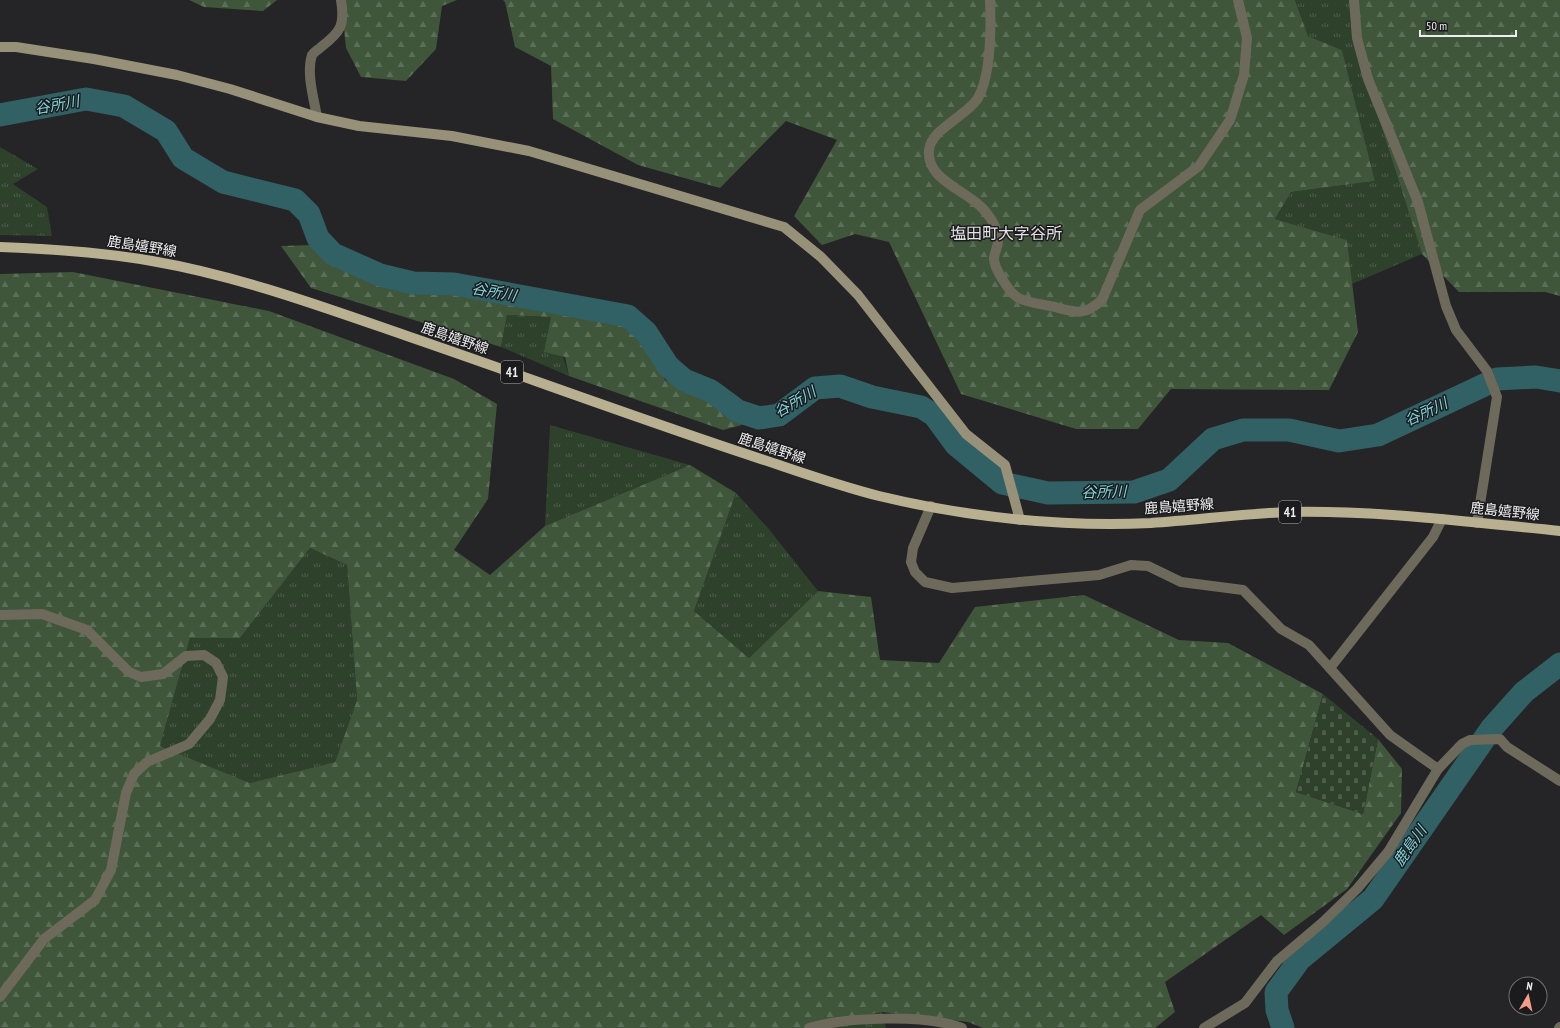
<svg xmlns="http://www.w3.org/2000/svg" width="1560" height="1028" viewBox="0 0 1560 1028" font-family="'PT Sans Narrow','Noto Sans JP',sans-serif">
  <style>
    .grass { fill: url(#grass-tufts) }
    .forest { fill: url(#forest-firs); fill-rule: evenodd }
    .cemetery { fill: url(#cemetery-stones) }
    .lines { fill: none; stroke-linecap: round; stroke-linejoin: round }
    .river { stroke: #316164; stroke-width: 23 }
    .street { stroke: #6e6a5b; stroke-width: 10 }
    .secondary { stroke: #989179; stroke-width: 10 }
    .primary { stroke: #b8b090; stroke-width: 10 }
    .labels { text-anchor: middle; stroke-width: 3; stroke-linejoin: round; paint-order: stroke }
    .shield { fill: #1b1a1d; stroke: #afaeb0; stroke-width: 1 }
    .shield-label { font-size: 13px; font-weight: bold; fill: #eeeeef }
    .street-label { font-size: 14px; fill: #eeeeef; stroke: #1b1a1d }
    .water-label { font-size: 15px; font-style: italic; fill: #7fd4d9; stroke: #1b1a1d }
    .quarter-label { font-size: 16px; fill: #e3e1e5; stroke: #1b1a1d }
  </style>
  <defs>
    <pattern id="grass-tufts" width="24" height="20" patternUnits="userSpaceOnUse"><rect width="24" height="20" fill="#2e412b"/><path d="M3 7l-1-3M5 7V3M7 7l1-3M15 17l-1-3M17 17v-4M19 17l1-3" fill="none" stroke="#4d5d4a"/></pattern>
    <pattern id="forest-firs" width="22" height="20" patternUnits="userSpaceOnUse"><rect width="22" height="20" fill="#3f563b"/><path d="M5 1l3.5 6h-7zM16 11l3.5 6h-7z" fill="#5b6f58"/></pattern>
    <pattern id="cemetery-stones" width="16" height="16" patternUnits="userSpaceOnUse"><rect width="16" height="16" fill="#2e412b"/><path d="M2 7V4a2 2 0 0 1 4 0v3zM10 15v-3a2 2 0 0 1 4 0v3z" fill="#4d5d4a"/></pattern>
  </defs>
  <rect width="100%" height="100%" fill="#252426"/>
  <!-- grass -->
  <g class="grass">
    <path d="M1295,0H1351L1357,50L1422,254L1352,284L1347,240L1275,219L1291,192L1375,181L1342,50L1308,36Z"/>
    <path d="M0,147L38,169L13,184L47,207L52,236L0,235Z"/>
    <path d="M507,315L551,317L569,376L501,347Z"/>
    <path d="M550,425L690,465L545,526Z"/>
    <path d="M736,493L768,528L818,591L749,658L694,611Z"/>
    <path d="M310,548L347,565L357,700L335,762L250,783L160,746L190,638H240Z"/>
    <path d="M882,1012L886,1028H803Z"/>
  </g>
  <!-- forest -->
  <g class="forest">
    <path d="M189,0H277L263,11L204,7Z"/>
    <path d="M341,0H457L442,6L436,49L406,81L361,77L346,48Z"/>
    <path d="M503,0H1295L1308,36L1342,50L1375,181L1291,192L1275,219L1347,240L1358,332L1329,390L1171,389L1138,429H1076L961,394L889,242L855,234L822,245L794,216L837,140L786,121L720,188L638,165L553,119L551,66L515,47L505,2Z"/>
    <path d="M1351,0H1560V296L1545,292H1459L1422,254L1357,50Z"/>
    <path d="M312,245L333,266L415,294L472,293L620,323L640,337L665,380L710,397L742,425L723,430L569,376L565,357L544,352L551,317L507,315L501,347L311,288L281,246Z"/>
    <path d="M73,272L269,311L454,379L497,404L488,499L454,550L490,575L545,526L690,465L736,493L694,611L749,658L818,591L871,597L880,660L939,663L975,607L1084,595L1179,640L1228,643L1323,694L1296,792L1363,814L1378,739L1402,769L1401,813L1347,889L1284,935L1261,915L1165,982L1175,1012L1155,1028H983L968,1022L882,1012L803,1028H0V274ZM310,548L347,565L357,700L335,762L250,783L160,746L190,638H240Z"/>
  </g>
  <!-- cemetery -->
  <path class="cemetery" d="M1323,694L1378,739L1363,814L1296,792Z"/>
  <g class="lines">
    <!-- river -->
    <g class="river">
      <path d="M0,115L86,99L124,106L166,131L183,158L223,182L295,200L309,214L318,238L333,254L380,275L413,283L454,284L628,316L646,332L668,366L684,380L711,391L738,411L759,418L779,415L815,388L840,386L872,397L921,407L934,415L956,445L1002,483L1048,493L1134,492L1169,480L1213,439L1243,430H1289L1339,441L1378,435L1497,379L1536,377L1560,381"/>
      <path d="M1283,1028L1277,1010L1276,992L1300,959L1373,899L1491,729L1524,692L1560,664"/>
    </g>
    <!-- street -->
    <g class="street">
      <path d="M990,0C991,26 991,75 978,98C968,115 931,129 929,150C926,181 968,190 985,211C992,219 998,230 998,241C998,247 994,253 994,259C994,268 1009,292 1017,297C1023,302 1046,305 1055,307C1077,313 1084,316 1102,300L1140,210L1199,166L1230,120L1244,75L1247,38L1238,0"/>
      <path d="M1354,0L1357,38L1368,79L1418,202L1446,306L1456,330L1487,371L1497,397L1477,523"/>
      <path d="M317,117C314,99 306,73 312,55C314,52 318,50 321,47C341,32 345,25 341,0"/>
      <path d="M931,506L913,548L911,562L915,572L925,582L952,588L1099,575L1131,565L1148,566L1181,582L1243,590L1281,629L1309,645L1390,735L1438,769"/>
      <path d="M0,615L42,614L87,630L129,672L141,677L163,674L186,656L204,655L216,663L223,677L220,700L210,719L189,744L147,762L134,774L126,793L111,870L95,900L44,939L0,997"/>
      <path d="M1330,668L1433,537L1442,519"/>
      <path d="M809,1028C848,1017 924,1014 962,1028"/>
      <path d="M1204,1028L1245,1003L1277,961L1323,922L1357,889L1388,852L1438,769L1462,744L1470,740L1500,739L1507,747L1560,781"/>
      <path d="M1559,1028L1560,1027"/>
    </g>
    <!-- secondary -->
    <path class="secondary" d="M0,47H16L94,59L177,75L230,89L317,117L359,126L452,136L529,151L784,227L821,257L858,295L966,434L1005,465L1020,520"/>
    <!-- primary -->
    <path class="primary" d="M0,247C51,249 102,252 152,261C239,276 323,307 407,336C521,375 634,417 749,455C792,469 835,485 879,496C967,517 1060,527 1151,523C1196,520 1242,514 1287,512C1378,510 1469,522 1560,531"/>
  </g>
  <g class="labels">
    <!-- shield labels -->
    <g class="shield">
      <rect x="501" y="361" width="22" height="22" rx="3"/>
      <rect x="1279" y="501" width="22" height="22" rx="3"/>
    </g>
    <g class="shield-label">
      <text x="512" y="377">41</text>
      <text x="1290" y="517">41</text>
    </g>
    <!-- street labels -->
    <g class="street-label">
      <text transform="translate(142 246) rotate(9)" y="5">鹿島嬉野線</text>
      <text transform="translate(455 338) rotate(19)" y="5">鹿島嬉野線</text>
      <text transform="translate(772 448) rotate(18)" y="5">鹿島嬉野線</text>
      <text transform="translate(1179 506) rotate(-4)" y="5">鹿島嬉野線</text>
      <text transform="translate(1505 511) rotate(6)" y="5">鹿島嬉野線</text>
    </g>
    <!-- water labels -->
    <g class="water-label">
      <text transform="translate(57 105) rotate(-10)" y="5">谷所川</text>
      <text transform="translate(494 292) rotate(10)" y="5">谷所川</text>
      <text transform="translate(795 402) rotate(-30)" y="5">谷所川</text>
      <text transform="translate(1426 412) rotate(-25)" y="5">谷所川</text>
      <text transform="translate(1104 492) rotate(-1)" y="5">谷所川</text>
      <text transform="translate(1410 846) rotate(-55)" y="5">鹿島川</text>
    </g>
    <!-- quarter labels -->
    <g class="quarter-label">
      <text x="1006" y="239">塩田町大字谷所</text>
    </g>
  </g>
  <!-- north arrow -->
  <g transform="translate(1528 996) rotate(9)"><circle r="19" fill="#1b1a1d" stroke="#6f6f71"/>
  <path d="M0-3L7 15L0 10L-7 15Z" fill="#f49e89"/>
  <text y="-6" font-size="11" font-weight="bold" text-anchor="middle" fill="#eeeeef">N</text>
  </g>
  <!-- scale -->
  <path d="M1420 30v6h96v-6" fill="none" stroke="#eeeeef" stroke-width="2"/>
  <text x="1426" y="30" font-size="12" fill="#eeeeef" stroke="#1b1a1d" stroke-width="3" paint-order="stroke">50 m</text>
</svg>
